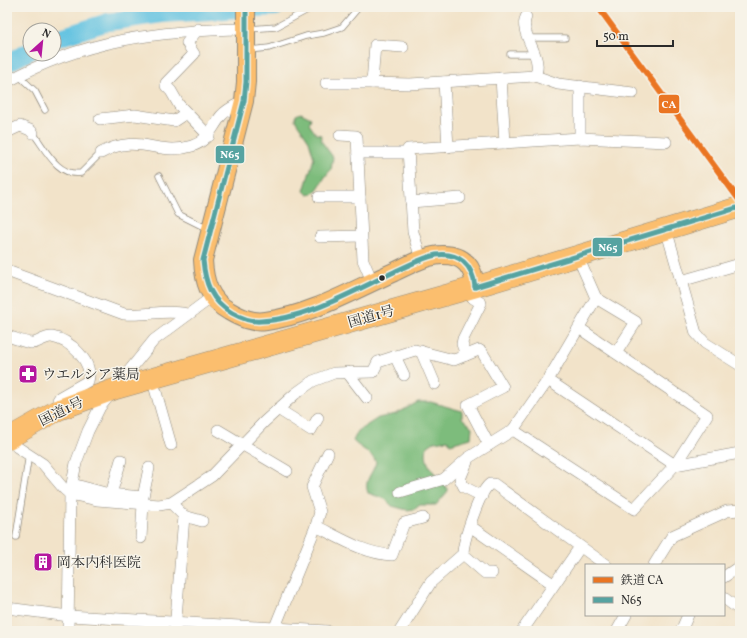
<svg xmlns="http://www.w3.org/2000/svg" width="747" height="638" viewBox="0 0 747 638" font-family="Vollkorn,'Noto Serif JP',serif">
  <style>
    .forest { fill: #7dbc7c; stroke: #547454 }
    .lines { fill: none; stroke-linecap: round; stroke-linejoin: round }
    .river { stroke: #63c3e1; stroke-width: 18 }
    .lane-casing { stroke: #8e877a; stroke-width: 7 }
    .street-casing { stroke: #8e877a; stroke-width: 12 }
    .primary-casing { stroke: #8e877a; stroke-width: 20 }
    .highway-casing { stroke: #8e877a; stroke-width: 22 }
    .lane { stroke: #fff; stroke-width: 5.5 }
    .street { stroke: #fff; stroke-width: 11 }
    .primary { stroke: #fbbe6e; stroke-width: 18 }
    .highway { stroke: #fbbe6e; stroke-width: 21 }
    .bus-1-casing { stroke: #f7f3e8; stroke-width: 8 }
    .bus-1 { stroke: #56a3a1; stroke-width: 5 }
    .rail-1-casing { stroke: #f7f3e8; stroke-width: 9 }
    .rail-1 { stroke: #ea7522; stroke-width: 6 }
    .bus-dot { fill: #2b2b2b; stroke: #f7f3e8; stroke-width: 1.5 }
    .labels { text-anchor: middle; stroke-width: 3; stroke-linejoin: round; paint-order: stroke }
    .street-label { font-size: 14px; fill: #2b2b2b; stroke: #f7f3e8 }
    .poi-label { font-size: 14px; fill: #2b2b2b; stroke: #f7f3e8; text-anchor: start }
    .line-badge { stroke: #f7f3e8; stroke-width: 1.5 }
    .badge-label { font-size: 11px; text-anchor: middle; font-weight: bold; fill: #fff }
  </style>
  <rect width="100%" height="100%" fill="#f7f3e8"/>
  <filter id="ink" filterUnits="userSpaceOnUse"><feTurbulence type="fractalNoise" baseFrequency=".025" numOctaves="2"/><feDisplacementMap in="SourceGraphic" scale="8" xChannelSelector="R" yChannelSelector="G"/><feConvolveMatrix kernelMatrix="1 2 1 2 8 2 1 2 1" color-interpolation-filters="sRGB"/></filter>
  <filter id="wash" filterUnits="userSpaceOnUse"><feTurbulence type="fractalNoise" baseFrequency=".012" numOctaves="4" result="noise"/><feDisplacementMap in="SourceGraphic" scale="16" xChannelSelector="R" yChannelSelector="G"/><feGaussianBlur stdDeviation="0.9" result="paint"/><feColorMatrix in="noise" values="0 0 0 0 0 0 0 0 0 0 0 0 0 0 0 0 0 1.4 0 .05"/><feComposite in="paint" operator="in"/></filter>
  <g filter="url(#wash)">
    <rect width="100%" height="100%" fill="#f2e3c9"/>
    <!-- forest -->
    <g class="forest">
      <path d="M301,113L311,118L309,124L316,134L321,135L322,142L333,157L331,170C323,177 321,187 313,194L308,195L304,191L314,158L309,141L295,120L296,115Z"/>
      <path d="M418,402H431L462,411V418L472,427L471,438L450,444L448,440L434,442L427,447C422,468 440,475 448,491L436,505H420L415,509L407,510L392,506L385,499L368,493C363,480 373,474 376,462C371,452 361,449 353,441L358,431L378,418L396,414Z"/>
    </g>
    <g class="lines">
      <!-- river -->
      <g class="river">
        <path d="M54,39L108,22L162,14L276,7"/>
        <path d="M7,63L30,51"/>
      </g>
    </g>
  </g>
  <g filter="url(#ink)">
    <g class="lines">
      <defs>
        <g id="lane">
          <path d="M248,29L276,27L313,7"/>
          <path d="M529,38H565"/>
          <path d="M248,50L269,48L306,36L324,33L342,27L359,7"/>
          <path d="M510,54H534"/>
          <path d="M18,75L35,91L45,110"/>
          <path d="M33,133C45,148 57,177 81,173L101,153"/>
          <path d="M159,176L178,214L208,229"/>
          <path d="M16,537L29,454"/>
        </g>
        <g id="street">
          <path d="M526,17C518,34 545,57 535,76L558,84L633,93"/>
          <path d="M198,29L187,43L194,54L166,83V86L171,91L179,105L209,136"/>
          <path d="M403,47L375,45L372,83L410,84L535,76"/>
          <path d="M501,78L505,143"/>
          <path d="M7,82C81,40 162,30 246,29"/>
          <path d="M444,82L448,147"/>
          <path d="M326,83H372"/>
          <path d="M580,86V138"/>
          <path d="M100,119L135,115L174,121L186,113"/>
          <path d="M7,132L20,126L30,130L33,133"/>
          <path d="M340,135L356,136L357,137L363,260L372,281"/>
          <path d="M101,153C138,132 158,157 192,146C208,141 211,129 221,116C227,109 236,105 244,101"/>
          <path d="M358,153H408"/>
          <path d="M319,197H360"/>
          <path d="M411,202L460,198"/>
          <path d="M666,229L696,333L705,343L740,365"/>
          <path d="M320,237L361,236"/>
          <path d="M577,255L596,298L548,380L513,430L634,509L675,465L707,415L579,328"/>
          <path d="M421,259L413,232L408,149L580,138L666,142"/>
          <path d="M7,271L124,314C145,316 166,309 187,314"/>
          <path d="M681,281L740,264"/>
          <path d="M596,298L636,322L616,353"/>
          <path d="M7,336C15,338 23,342 31,343C38,344 44,336 52,337C70,340 94,362 88,381L60,397L58,400L59,409"/>
          <path d="M421,351L435,384"/>
          <path d="M466,355L462,344L463,339L481,303L473,298L475,287"/>
          <path d="M395,356L404,375"/>
          <path d="M347,372L367,398"/>
          <path d="M152,378L171,445"/>
          <path d="M548,380L675,465L740,453"/>
          <path d="M278,409L311,430L318,418"/>
          <path d="M218,430L287,471"/>
          <path d="M17,447L43,464L64,489L70,494L97,500L159,505L171,503L212,476L264,422L295,394L313,381L334,373L373,372L378,362L415,350L454,360L479,350L482,352L503,387L468,405L489,445"/>
          <path d="M467,462L460,479L464,487L482,496"/>
          <path d="M72,484L109,494L143,497L149,468"/>
          <path d="M400,492L444,479L468,458L513,430"/>
          <path d="M111,494L121,460"/>
          <path d="M171,503L184,516L202,521"/>
          <path d="M316,526C340,538 365,554 392,555L404,523L423,518"/>
          <path d="M470,526L553,584"/>
          <path d="M141,538L143,504"/>
          <path d="M463,554L485,573H492"/>
          <path d="M654,565L672,536L727,511L740,510"/>
          <path d="M724,577L740,566"/>
          <path d="M724,598L740,610"/>
          <path d="M7,608L69,616L327,631"/>
          <path d="M275,627L316,526L320,512L312,487L328,453"/>
          <path d="M68,631L70,494L76,463L88,431L100,407L154,340L212,297"/>
          <path d="M175,631L184,516"/>
          <path d="M400,631L431,582L463,554C463,541 480,490 490,484H494L606,565"/>
          <path d="M522,631L580,547"/>
          <path d="M617,631L626,615"/>
          <path d="M681,631L688,615"/>
        </g>
        <path id="primary" d="M246,7V82L244,101L203,260C204,281 209,300 229,311C241,318 252,323 266,321C311,315 353,290 394,272C409,265 426,255 443,255C464,255 474,267 475,287"/>
        <path id="highway" d="M7,439L58,410L115,389L475,287L740,207"/>
      </defs>
      <!-- lane casing -->
      <use href="#lane" class="lane-casing"/>
      <!-- street casing -->
      <use href="#street" class="street-casing"/>
      <!-- primary casing -->
      <use href="#primary" class="primary-casing"/>
      <!-- highway casing -->
      <use href="#highway" class="highway-casing"/>
      <!-- lane -->
      <use href="#lane" class="lane"/>
      <!-- street -->
      <use href="#street" class="street"/>
      <!-- primary -->
      <use href="#primary" class="primary"/>
      <!-- highway -->
      <use href="#highway" class="highway"/>
      <defs>
        <g id="bus-1">
          <path d="M246,7V82L244,101L203,260C205,283 211,301 232,313C241,318 251,322 261,321C304,320 355,290 394,272C408,266 421,258 436,255C459,252 473,265 475,287"/>
          <path d="M475,287L740,207"/>
        </g>
      </defs>
      <!-- bus-1 casing -->
      <use href="#bus-1" class="bus-1-casing"/>
      <!-- bus-1 -->
      <use href="#bus-1" class="bus-1"/>
      <defs>
        <path id="rail-1" d="M598,7L740,201"/>
      </defs>
      <!-- rail-1 casing -->
      <use href="#rail-1" class="rail-1-casing"/>
      <!-- rail-1 -->
      <use href="#rail-1" class="rail-1"/>
    </g>
  </g>
  <!-- icons -->
  <defs>
    <symbol id="pharmacy-square" viewBox="-11 -11 22 22"><rect x="-9" y="-9" width="18" height="18" rx="4" fill="#b5179e" stroke="#f7f3e8"/><path d="M-2-6h4v4h4v4h-4v4h-4v-4h-4v-4h4Z" fill="#fff"/></symbol>
    <symbol id="building-square" viewBox="-11 -11 22 22"><rect x="-9" y="-9" width="18" height="18" rx="4" fill="#b5179e" stroke="#f7f3e8"/><path d="M-4-6H4V6H1V3H-1V6H-4ZM-2.5-4.3h1.7v1.8h-1.7ZM.8-4.3h1.7v1.8H.8ZM-2.5-1h1.7V.8h-1.7ZM.8-1h1.7V.8H.8Z" fill="#fff"/></symbol>
  </defs>
  <g fill-rule="evenodd">
    <use href="#pharmacy-square" x="17" y="363" width="22" height="22"/>
    <use href="#building-square" x="32" y="551" width="22" height="22"/>
  </g>
  <!-- markers -->
  <circle class="bus-dot" cx="382" cy="278" r="3.5"/>
  <g class="labels">
    <!-- street labels -->
    <g class="street-label">
      <text transform="translate(371 316) rotate(-16)" y="5">国道1号</text>
      <text transform="translate(61 411) rotate(-26)" y="5">国道1号</text>
    </g>
    <!-- poi labels -->
    <g class="poi-label">
      <text x="42" y="379">ウエルシア薬局</text>
      <text x="57" y="567">岡本内科医院</text>
    </g>
  </g>
  <g class="line-badge">
    <rect x="658" y="94" width="22" height="20" rx="4" fill="#ea7522"/>
    <rect x="215" y="145" width="30" height="19" rx="4" fill="#56a3a1"/>
    <rect x="592" y="237" width="31" height="20" rx="4" fill="#56a3a1"/>
  </g>
  <g class="badge-label">
    <text x="669" y="108">CA</text>
    <text x="230" y="158">N65</text>
    <text x="608" y="251">N65</text>
  </g>
  <!-- margin -->
  <rect width="747" height="638" fill="none" stroke="#f7f3e8" stroke-width="24"/>
  <!-- legend -->
  <rect x="585" y="564" width="140" height="52" fill="#f7f3e8" stroke="#a5a39c"/>
  <rect x="593" y="577" width="20" height="6" fill="#ea7522" stroke="#a5a39c"/>
  <text x="621" y="584" font-size="12" fill="#2b2b2b">鉄道 CA</text>
  <rect x="593" y="597" width="20" height="6" fill="#56a3a1" stroke="#a5a39c"/>
  <text x="621" y="604" font-size="12" fill="#2b2b2b">N65</text>
  <!-- north arrow -->
  <g transform="translate(42 42) rotate(27)"><circle r="19" fill="#f7f3e8" stroke="#a5a39c"/>
  <path d="M0-3L7 15L0 10L-7 15Z" fill="#b5179e"/>
  <text y="-6" font-size="11" font-weight="bold" text-anchor="middle" fill="#2b2b2b">N</text>
  </g>
  <!-- scale -->
  <path d="M597 40v6h76v-6" fill="none" stroke="#2b2b2b" stroke-width="2"/>
  <text x="603" y="40" font-size="12" fill="#2b2b2b" stroke="#f7f3e8" stroke-width="3" paint-order="stroke">50 m</text>
</svg>
